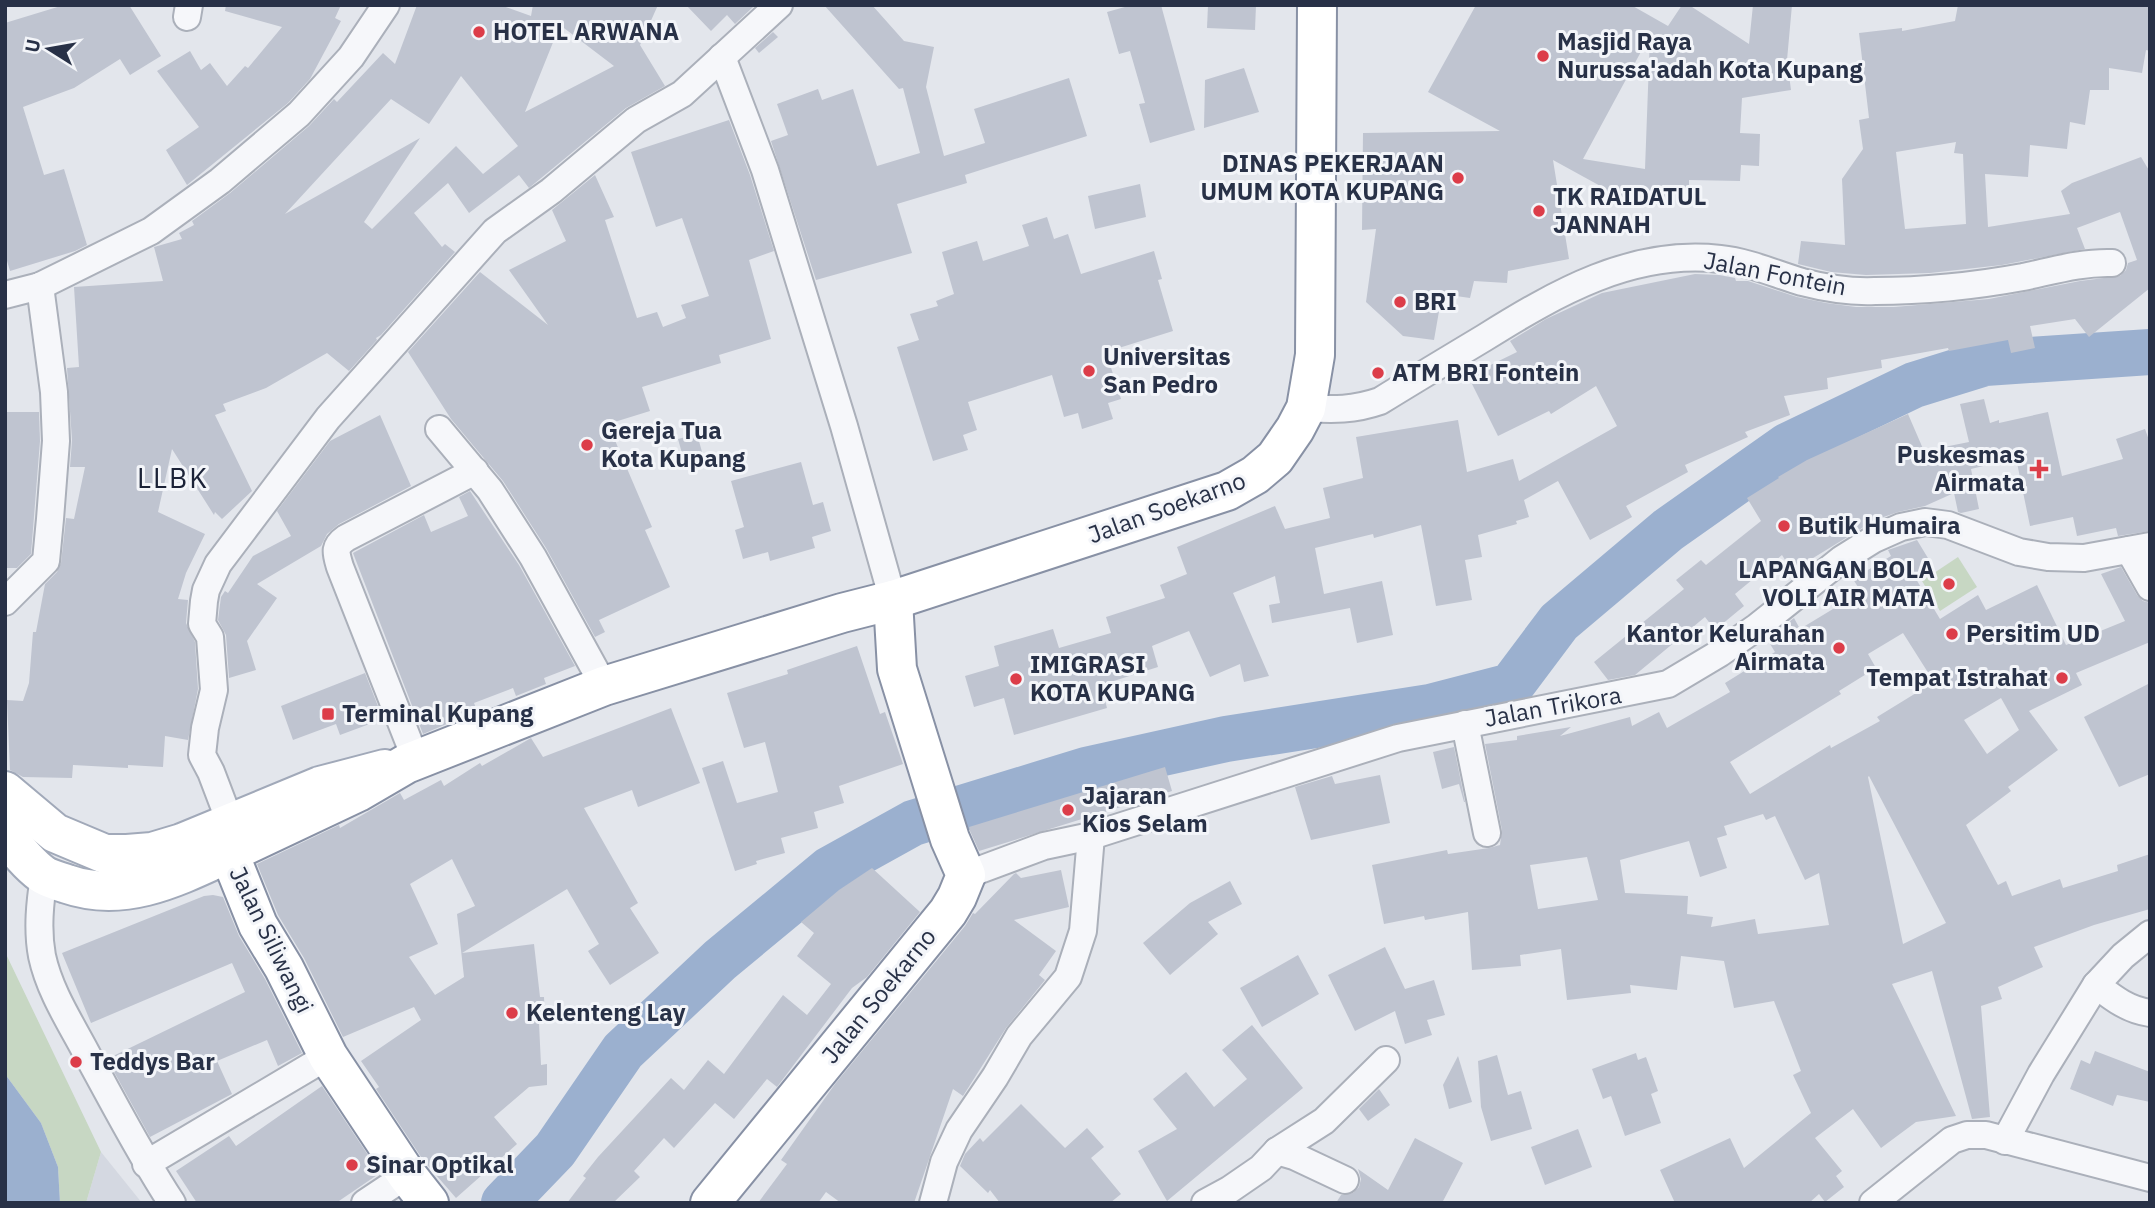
<svg xmlns="http://www.w3.org/2000/svg" width="2155" height="1208" viewBox="0 0 2155 1208" font-family="'IBM Plex Sans',sans-serif">
  <style>
    .built { fill: #d4d8e1 }
    .green { fill: #c7d7c3 }
    .water { fill: #9bb0cf }
    .lines { fill: none; stroke-linecap: round; stroke-linejoin: round }
    .river { stroke: #9bb0cf; stroke-width: 46 }
    .building { fill: #bfc4d0; fill-rule: evenodd }
    .minor-casing { stroke: #abb0ba; stroke-width: 30 }
    .primary-casing { stroke: #a1a9b9; stroke-width: 42 }
    .trunk-casing { stroke: #8891a5; stroke-width: 42 }
    .minor { stroke: #f6f7fa; stroke-width: 26 }
    .primary { stroke: #fff; stroke-width: 38 }
    .trunk { stroke: #fff; stroke-width: 38 }
    .poi-dot { fill: #dc3d49; stroke: #f3f5f9; stroke-width: 2.5 }
    .labels { text-anchor: middle; stroke-width: 6; stroke-linejoin: round; paint-order: stroke }
    .poi-label { font-size: 24px; font-weight: bold; fill: #283147; stroke: #f3f5f9; text-anchor: start }
    .street-label { font-size: 24px; fill: #283147; stroke: #f3f5f9 }
    .quarter-label { font-size: 28px; letter-spacing: 2px; fill: #1b2237; stroke: #f3f5f9 }
  </style>
  <rect width="100%" height="100%" fill="#e3e6ec"/>
  <!-- built -->
  <path class="built" d="M101,1152L142,1203H86Z"/>
  <!-- green -->
  <g class="green">
    <path d="M1958,557L1977,587L1940,611L1922,581Z"/>
    <path d="M5,952L101,1152L86,1203H60L58,1167L41,1123L5,1074Z"/>
  </g>
  <!-- water -->
  <path class="water" d="M5,1074L41,1123L58,1167L60,1203H5Z"/>
  <g class="lines">
    <!-- river -->
    <path class="river" d="M504,1203L555,1150L623,1051L720,960L830,869L913,823L1086,770L1226,739L1430,707L1511,686L1559,622L1668,530L1787,446L1914,385L1985,363L2150,352"/>
  </g>
  <!-- building -->
  <g class="building">
    <path d="M64,5H129L161,56L130,75L120,59L74,88L23,107L44,175L64,169L87,245L75,251L10,271L5,254V23Z"/>
    <path d="M226,5H341L335,18L341,21L310,79L288,103L187,185L166,150L199,127L157,71L190,51L201,70L210,63L227,86L245,66L248,68L282,27L225,11Z"/>
    <path d="M417,5H500L531,16L533,5H658L640,45L665,86L626,108L529,188L519,175L469,213L448,183L414,213L442,247L445,244L455,252L381,335L376,338L377,340L349,371L327,353L266,388L223,404L226,411L215,415L252,491L222,519L215,512L214,515L172,449L158,512L205,534L186,573L178,599L188,600L186,623L195,642L198,689L188,740L165,736L163,767L128,765V768L73,765L72,778L23,777L10,770L7,700L23,701L29,683L33,632H36L45,584L57,572L61,563L66,518L74,519L85,467H70L72,440L67,368L79,367L74,287L163,281L154,247L182,239L179,233L194,225L192,221L230,193L309,126L334,99L337,102L383,53L395,64ZM560,25L614,66L525,112ZM461,76L518,146L483,174L456,146L372,229L364,222L420,138L285,214L391,99L429,124Z"/>
    <path d="M686,5H751L753,7L735,24L727,15L711,31Z"/>
    <path d="M824,5H872L904,41L934,47L926,87L944,156L985,143L974,109L1069,78L1087,136L965,175L967,183L897,204L912,253L816,280L771,141L788,135L777,104L818,89L822,100L853,89L877,166L920,153L903,88L899,89Z"/>
    <path d="M1132,5H1161L1195,130L1150,143L1139,104L1145,103L1130,51L1119,54L1107,12Z"/>
    <path d="M1208,5H1256L1255,30L1207,28Z"/>
    <path d="M1476,5H1631L1668,26L1682,5H1689L1749,44L1753,5H1792L1787,60L1791,90L1742,98L1740,133L1760,134L1759,166L1741,165L1740,181L1689,180V194L1668,193V204L1603,194L1604,188L1553,160L1569,259L1508,271L1507,283L1474,281L1470,298L1442,294L1434,340L1403,336L1366,302L1376,229L1362,230L1363,133L1500,131L1428,92ZM1650,35L1645,169L1583,159Z"/>
    <path d="M1958,5H2150V51L2146,50L2142,73L2109,68V90H2090L2085,125L2070,122L2067,149L2030,145L2028,177L1985,174L1988,227L2070,214L2061,191L2072,183L2141,157L2150,172V288L2089,337L2075,319L2030,326L2035,348L2011,353L2008,340L1949,351L1948,348L1881,360L1882,368L1827,378L1828,389L1784,396L1790,415L1745,432L1748,437L1685,465L1688,472L1626,506L1632,517L1590,540L1558,481L1524,500L1529,517L1516,521L1517,524L1478,535L1482,557L1465,560L1472,600L1436,606L1421,525L1374,538L1373,534L1315,548L1324,594L1382,581L1393,635L1357,643L1350,608L1272,623L1269,605L1280,603L1275,576L1233,593L1269,676L1244,682L1240,664L1210,677L1189,631L1152,646L1158,667L1101,685L1107,708L1014,735L1004,698L974,707L965,676L999,666L994,646L1053,629L1059,648L1111,633L1106,617L1165,598L1160,585L1187,574L1177,547L1275,506L1285,529L1330,518L1323,488L1363,478L1356,437L1458,420L1467,472L1513,459L1519,481L1617,426L1596,386L1551,414L1549,411L1498,436L1468,376L1517,352L1510,341L1546,319L1602,293L1695,274L1719,275L1735,278L1736,281H1748L1797,297L1826,303L1856,307H1894L1989,299L2080,281L2120,276L2126,270L2128,263L2137,260L2120,212L2077,228L2085,249L2002,265L1930,273L1866,275L1831,272L1798,264L1801,241L1845,245L1842,179L1863,149L1859,120L1869,118L1859,33L1902,28V31L1955,21ZM1956,142L1954,153L1963,154L1966,224L1905,229L1896,152Z"/>
    <path d="M773,32L778,37L759,53L755,48Z"/>
    <path d="M1244,68L1259,112L1204,128L1205,80Z"/>
    <path d="M729,120L750,175L774,251L749,260L771,339L719,355L721,363L642,387L650,411L608,424L652,527L645,530L670,587L599,620L605,632L595,637L546,548L503,481L451,419L408,352L480,272L548,325L509,270L566,241L552,210L595,175L614,217L605,220L637,318L657,312L663,327L686,318L681,305L709,296L682,218L656,227L631,152Z"/>
    <path d="M1140,184L1146,217L1095,229L1088,196Z"/>
    <path d="M1047,217L1054,239L1068,234L1081,274L1154,251L1162,279L1158,280L1173,331L1106,352L1121,399L1108,403L1113,419L1082,429L1078,413L1064,417L1052,375L968,402L977,430L963,435L968,450L933,461L897,347L919,340L910,314L938,306L936,301L954,294L942,252L977,241L983,261L1029,246L1022,225Z"/>
    <path d="M1984,399L1990,423L1999,420V423L2048,412L2062,476L2123,459L2116,439L2145,429L2150,443V531L2118,536L2116,528L2077,536L2073,517L2030,526L2016,458L1971,469L1979,509L1961,513L1958,512L1954,493L1925,506L1898,512L1875,520L1792,571L1782,555L1735,594L1744,606L1715,630L1705,617L1635,675L1608,680L1594,662L1684,589L1676,580L1701,560L1706,565L1761,521L1747,498L1779,478L1778,477L1807,460L1908,414L1924,451L1969,442L1960,404Z"/>
    <path d="M5,412H39L40,441L31,554L17,568H5Z"/>
    <path d="M380,415L411,486L339,524L327,534L321,546L257,584L277,598L247,641L256,670L229,678L226,635L218,620L221,597L225,591L228,593L253,556L291,536L277,511L330,441Z"/>
    <path d="M697,434L704,459L685,464L678,439Z"/>
    <path d="M801,462L813,505L823,502L831,531L812,537L815,548L770,561L768,552L743,559L735,530L744,527L731,481Z"/>
    <path d="M470,491L519,565L575,666L544,678L546,684L516,696L513,688L474,703L476,708L448,719L449,723L423,734L353,553L424,515L431,532L468,516L459,497Z"/>
    <path d="M1917,540L1934,568L1916,579L1940,619L1978,595L1986,610L2037,585L2066,645L2125,621L2101,574L2121,567L2137,595L2143,601L2150,603V642L2076,673L2082,685L2029,711L2058,750L2008,787L2011,791L1966,825L1998,885L2006,881L2012,896L2060,879L2063,888L2118,871L2117,865L2150,854V909L2094,925L2034,947L2043,967L1998,987L2002,999L1981,1006L1990,1117L1972,1119L1932,971L1892,984L1956,1116L1916,1122L1881,1148L1853,1109L1815,1138L1842,1171L1836,1176L1844,1187L1825,1202L1819,1194L1809,1203H1675L1660,1170L1730,1138L1744,1168L1811,1113L1793,1075L1801,1071L1774,1001L1734,1008L1724,961L1681,956L1677,990L1630,985L1631,993L1567,1000L1561,949L1520,955L1521,966L1472,970L1468,912L1425,920L1424,916L1384,924L1372,865L1447,850L1448,854L1489,848L1500,845L1502,830L1485,744L1517,740V736L1571,727L1560,736L1630,717L1632,726L1659,712L1667,728L1730,692L1725,683L1775,652L1767,639L1794,618L1800,629L1861,592L1853,579L1891,556L1888,550ZM1903,633L1934,682L1877,717L1880,721L1831,748L1830,745L1750,794L1730,762L1841,694L1839,691L1876,668L1868,654ZM2001,698L2019,730L1987,754L1964,720ZM1869,776L1946,923L1903,944L1868,777ZM1763,814L1766,820L1775,816L1805,880L1819,873L1829,925L1758,934L1755,919L1711,927L1713,917L1687,914L1688,896L1625,893L1620,860L1689,841L1700,877L1727,868L1717,838L1727,835L1724,826ZM1587,857L1598,900L1538,909L1530,865Z"/>
    <path d="M857,646L880,714L885,712L903,764L839,786L844,803L814,812L818,828L781,838L785,853L756,861L757,864L735,871L702,768L723,761L737,803L778,792L765,742L744,748L727,693L788,674L787,670Z"/>
    <path d="M365,673L383,719L340,735L336,724L293,740L281,706Z"/>
    <path d="M2150,683V774L2119,787L2084,717Z"/>
    <path d="M671,708L700,783L638,807L632,790L584,808L638,903L630,908L659,953L610,985L588,951L599,944L567,889L462,953L534,944L540,997H544L545,1023H539L541,1065L547,1064V1085L529,1087L494,1117L517,1144L456,1198L423,1160L376,1089L379,1087L361,1061L421,1020L414,1007L343,1037L304,958L278,915L257,864L339,825L340,828L400,793L404,800L441,780L444,786L480,763L482,766L531,738L543,757ZM452,859L475,906L457,914L464,977L435,995L409,957L438,944L410,884Z"/>
    <path d="M1454,747L1465,802H1464L1459,784L1442,789L1433,752Z"/>
    <path d="M1165,767L1172,791L979,851L970,831L969,827Z"/>
    <path d="M1380,775L1390,823L1311,840L1295,787L1332,776L1335,784Z"/>
    <path d="M872,868L920,912L867,977L852,988L777,1087L767,1079L734,1119L715,1103L674,1148L664,1138L634,1171L640,1177L613,1203H567L586,1178L583,1176L598,1157L671,1078L684,1090L708,1060L724,1074L783,995L807,1015L831,984L797,956L814,933L801,922L839,890Z"/>
    <path d="M1061,870L1069,907L1014,920L1056,951L1039,975L1045,980L1006,1028L963,1096L953,1089L914,1203H841L826,1192L818,1203H758L787,1164L781,1160L835,1084L965,926L973,913L975,914L1014,874L1016,873L1021,878Z"/>
    <path d="M1230,881L1242,904L1208,922L1218,934L1170,975L1143,943L1190,903Z"/>
    <path d="M213,895L223,897L239,936L265,979L302,1053L278,1066L267,1040L217,1061L232,1094L150,1137L107,1059L245,992L232,963L91,1023L62,953L204,896Z"/>
    <path d="M1385,947L1405,989L1434,980L1445,1015L1427,1020L1432,1035L1405,1044L1395,1011L1355,1031L1328,975Z"/>
    <path d="M1298,955L1319,994L1262,1027L1240,988Z"/>
    <path d="M1252,1025L1303,1088L1167,1201L1138,1151L1177,1129L1153,1099L1186,1072L1214,1107L1247,1079L1222,1050Z"/>
    <path d="M2095,1051L2150,1072V1102L2117,1095L2113,1106L2070,1089L2081,1060L2090,1064Z"/>
    <path d="M1636,1053L1638,1060L1646,1057L1658,1091L1651,1094L1661,1123L1625,1136L1611,1096L1603,1099L1592,1069Z"/>
    <path d="M1497,1055L1508,1095L1521,1091L1532,1129L1491,1141L1481,1107L1478,1061Z"/>
    <path d="M1458,1056L1472,1102L1449,1109L1443,1085Z"/>
    <path d="M322,1086L380,1173L336,1203H197L176,1171L229,1136L236,1146Z"/>
    <path d="M1379,1089L1390,1105L1368,1121L1359,1109Z"/>
    <path d="M1021,1104L1065,1148L1087,1128L1104,1147L1091,1158L1121,1194L1110,1203H1000L990,1190L988,1193L960,1166L965,1154L980,1138L983,1142Z"/>
    <path d="M1578,1129L1592,1167L1545,1185L1531,1147Z"/>
    <path d="M1415,1138L1463,1163L1442,1203H1336L1341,1195L1353,1193L1359,1187L1361,1179L1358,1169L1388,1190Z"/>
  </g>
  <g class="lines">
    <defs>
      <g id="minor">
        <path d="M187,17L189,5"/>
        <path d="M722,57L765,170L844,426L893,600"/>
        <path d="M5,295L40,286L151,231L220,181L299,114L351,57L386,5"/>
        <path d="M1306,408C1333,410 1354,410 1380,401C1414,380 1449,359 1484,338C1556,293 1632,249 1720,259C1749,262 1775,274 1802,282C1825,288 1851,292 1875,291C1925,291 1974,286 2023,277C2052,271 2081,262 2112,263"/>
        <path d="M439,429L490,490L533,557L604,686"/>
        <path d="M2129,550L2150,587"/>
        <path d="M5,602L46,561L50,519L56,441L54,392L40,286"/>
        <path d="M1465,724L1487,833"/>
        <path d="M416,760L340,567C336,553 333,547 346,538L475,471"/>
        <path d="M230,822L211,772L202,755L205,728L214,690L210,637L202,624L204,601L206,590L218,564L328,418L495,231L551,191L636,120L682,94L779,5"/>
        <path d="M966,875L1044,846L1091,836L1398,738L1668,684L1720,653L1757,627L1842,559L1874,539L1901,527L1925,522L1948,525L2019,552L2048,557L2084,558L2150,546"/>
        <path d="M44,876C40,902 37,929 42,956C50,993 72,1025 89,1058C116,1107 141,1156 172,1203"/>
        <path d="M2150,934L2123,956L2096,985C2113,998 2128,1010 2150,1013"/>
        <path d="M2005,1141L2041,1074L2096,985"/>
        <path d="M1277,1151L1294,1156L1345,1180"/>
        <path d="M146,1164L328,1056"/>
        <path d="M365,1203L407,1175"/>
        <path d="M933,1203L944,1162L959,1130L995,1077L1019,1036L1068,977L1083,931L1091,836"/>
        <path d="M1205,1203L1229,1190L1261,1168L1277,1151L1324,1121L1386,1060"/>
        <path d="M1873,1203L1952,1140L1967,1135H1986L2150,1178"/>
      </g>
      <g id="primary">
        <path d="M5,791L55,833L105,854H127L152,852L182,843L320,786L385,769"/>
        <path d="M5,834C16,848 27,863 42,874C49,879 59,881 67,884C125,904 177,877 229,853"/>
      </g>
      <g id="trunk">
        <path d="M429,1203L407,1175L328,1056L284,968L258,925L229,853L358,792L406,764L604,686L842,613L893,600L1227,491L1255,475L1275,458L1295,429L1306,408L1315,355L1317,5"/>
        <path d="M710,1203L948,912L957,897L966,875L950,839L897,669L893,600"/>
      </g>
    </defs>
    <!-- minor casing -->
    <use href="#minor" class="minor-casing"/>
    <!-- primary casing -->
    <use href="#primary" class="primary-casing"/>
    <!-- trunk casing -->
    <use href="#trunk" class="trunk-casing"/>
    <!-- minor -->
    <use href="#minor" class="minor"/>
    <!-- primary -->
    <use href="#primary" class="primary"/>
    <!-- trunk -->
    <use href="#trunk" class="trunk"/>
  </g>
  <!-- markers -->
  <g class="poi-dot">
    <circle cx="479" cy="32" r="7"/>
    <circle cx="1543" cy="56" r="7"/>
    <circle cx="1458" cy="178" r="7"/>
    <circle cx="1539" cy="211" r="7"/>
    <circle cx="1400" cy="302" r="7"/>
    <circle cx="1089" cy="371" r="7"/>
    <circle cx="1378" cy="373" r="7"/>
    <circle cx="587" cy="445" r="7"/>
    <path d="M2035.5 458.5h7v7h7v7h-7v7h-7v-7h-7v-7h7z"/>
    <circle cx="1784" cy="526" r="7"/>
    <circle cx="1949" cy="584" r="7"/>
    <circle cx="1952" cy="634" r="7"/>
    <circle cx="1839" cy="648" r="7"/>
    <circle cx="2062" cy="678" r="7"/>
    <circle cx="1016" cy="679" r="7"/>
    <rect x="321" y="707" width="14" height="14" rx="3.5"/>
    <circle cx="1068" cy="810" r="7"/>
    <circle cx="512" cy="1013" r="7"/>
    <circle cx="76" cy="1062" r="7"/>
    <circle cx="352" cy="1165" r="7"/>
  </g>
  <g class="labels">
    <!-- poi labels -->
    <g class="poi-label">
      <text x="493" y="40">HOTEL ARWANA</text>
      <text x="1557" y="50">Masjid Raya<tspan x="1557" dy="28">Nurussa'adah Kota Kupang</tspan></text>
      <text x="1444" y="172" text-anchor="end">DINAS PEKERJAAN<tspan x="1444" dy="28">UMUM KOTA KUPANG</tspan></text>
      <text x="1553" y="205">TK RAIDATUL<tspan x="1553" dy="28">JANNAH</tspan></text>
      <text x="1414" y="310">BRI</text>
      <text x="1103" y="365">Universitas<tspan x="1103" dy="28">San Pedro</tspan></text>
      <text x="1392" y="381">ATM BRI Fontein</text>
      <text x="601" y="439">Gereja Tua<tspan x="601" dy="28">Kota Kupang</tspan></text>
      <text x="2025" y="463" text-anchor="end">Puskesmas<tspan x="2025" dy="28">Airmata</tspan></text>
      <text x="1798" y="534">Butik Humaira</text>
      <text x="1935" y="578" text-anchor="end">LAPANGAN BOLA<tspan x="1935" dy="28">VOLI AIR MATA</tspan></text>
      <text x="1825" y="642" text-anchor="end">Kantor Kelurahan<tspan x="1825" dy="28">Airmata</tspan></text>
      <text x="1966" y="642">Persitim UD</text>
      <text x="1030" y="673">IMIGRASI<tspan x="1030" dy="28">KOTA KUPANG</tspan></text>
      <text x="2048" y="686" text-anchor="end">Tempat Istrahat</text>
      <text x="342" y="722">Terminal Kupang</text>
      <text x="1082" y="804">Jajaran<tspan x="1082" dy="28">Kios Selam</tspan></text>
      <text x="526" y="1021">Kelenteng Lay</text>
      <text x="90" y="1070">Teddys Bar</text>
      <text x="366" y="1173">Sinar Optikal</text>
    </g>
    <!-- street labels -->
    <g class="street-label">
      <text transform="translate(1775 274) rotate(11)" y="8">Jalan Fontein</text>
      <text transform="translate(1167 508) rotate(-20)" y="8">Jalan Soekarno</text>
      <text transform="translate(1553 707) rotate(-10)" y="8">Jalan Trikora</text>
      <text transform="translate(271 940) rotate(64)" y="8">Jalan Siliwangi</text>
      <text transform="translate(879 996) rotate(-51)" y="8">Jalan Soekarno</text>
    </g>
    <!-- quarter labels -->
    <g class="quarter-label">
      <text x="173" y="488">LLBK</text>
    </g>
  </g>
  <!-- border -->
  <rect width="2155" height="1208" fill="none" stroke="#283147" stroke-width="14"/>
  <!-- north arrow -->
  <g transform="translate(49 49) rotate(281)" stroke="#f3f5f9" stroke-width="5" paint-order="stroke">
  <path d="M0-5L12 26L0 18L-12 26Z" fill="#283147"/>
  <text y="-10" font-size="19" font-weight="bold" text-anchor="middle" fill="#283147">U</text>
  </g>
</svg>
